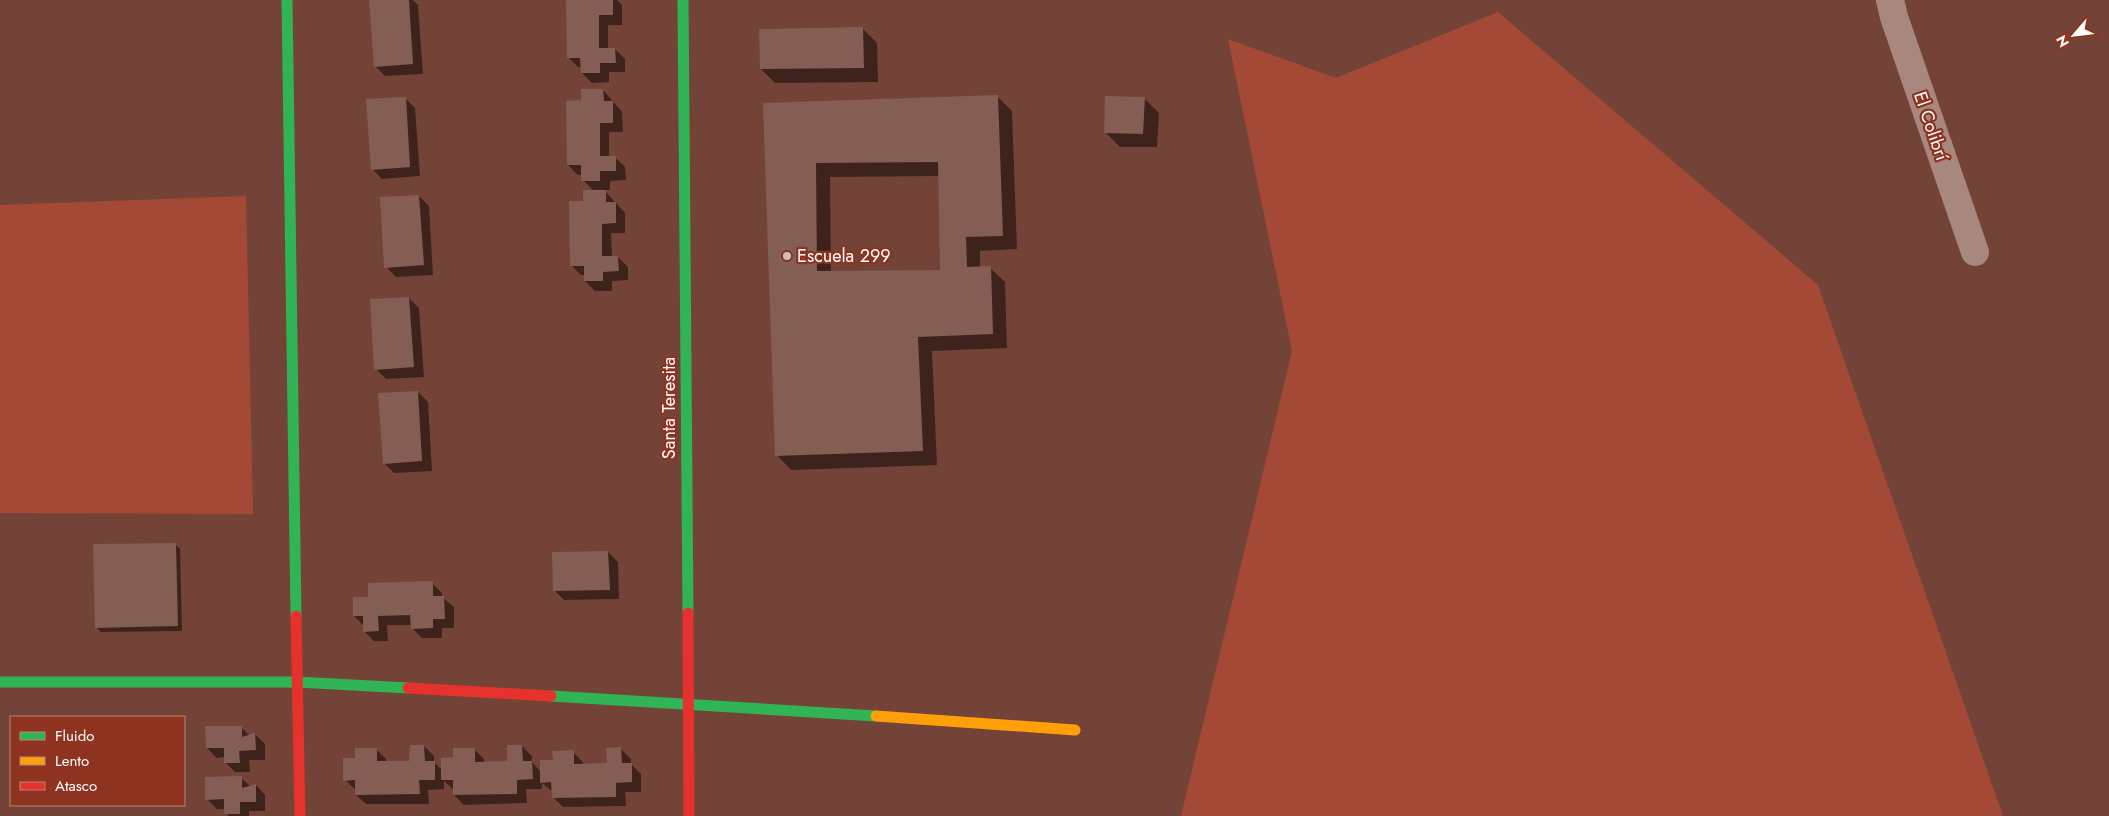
<svg xmlns="http://www.w3.org/2000/svg" width="2109" height="816" viewBox="0 0 2109 816" font-family="Jost,sans-serif">
  <style>
    .green { fill: #a54937 }
    .shadow { fill: #0007; fill-rule: evenodd }
    .building { fill: #845d54; fill-rule: evenodd }
    .lines { fill: none; stroke-linecap: round; stroke-linejoin: round }
    .street { stroke: #a8877f; stroke-width: 28 }
    .fast { stroke: #30b455; stroke-width: 11 }
    .slow { stroke: #ff9f0a; stroke-width: 11 }
    .jam { stroke: #e5322d; stroke-width: 11 }
    .poi-dot { fill: #cebdb9; stroke: #8d3320; stroke-width: 2 }
    .labels { text-anchor: middle; stroke-width: 4.5; stroke-linejoin: round; paint-order: stroke }
    .street-label { font-size: 18px; fill: #fff; stroke: #8d3320 }
    .poi-label { font-size: 18px; fill: #fff; stroke: #8d3320; text-anchor: start }
  </style>
  <rect width="100%" height="100%" fill="#744338"/>
  <!-- green -->
  <g class="green">
    <path d="M1498,12L1818,285L2003,816H1181L1292,351L1228,39L1336,78Z"/>
    <path d="M246,196L253,514L0,513V205Z"/>
  </g>
  <!-- shadow -->
  <g class="shadow">
    <path d="M371,0H413L418,5L423,74L385,76L375,66Z"/>
    <path d="M567,0H617L622,5V25H608V49H615L625,59V72H609V82L592,83L582,73V67H578L568,57Z"/>
    <path d="M863,29L877,43L878,82L775,83L761,69Z"/>
    <path d="M603,90L622,112L623,132H609V157H615L625,167L626,180L610,181V190H604L625,213V233H611L612,257H618L628,267V280L612,281V291H595L585,281V275H581L571,265L585,202L594,191L583,180V175H578L568,165L582,102Z"/>
    <path d="M997,96L1012,111L1017,249L980,251V268H990L1005,282L1007,348L932,351L937,465L791,470L777,455L764,104ZM939,176L941,271L831,272L830,177Z"/>
    <path d="M405,98L415,108L420,176L382,179L372,169Z"/>
    <path d="M1144,98L1159,113L1157,147H1120L1105,132Z"/>
    <path d="M419,196L429,206L433,275L396,277L386,267Z"/>
    <path d="M409,298L419,308L424,377L386,379L376,369Z"/>
    <path d="M418,392L428,402L432,471L394,473L384,463Z"/>
    <path d="M175,544L180,549L182,631L101,632L96,627Z"/>
    <path d="M608,552L618,562L619,599L564,600L554,590Z"/>
    <path d="M432,583L442,593V597L454,607V628H442V638H422L412,628V625H387L388,641H374L364,631V626L354,616L369,598Z"/>
    <path d="M241,727L250,736L255,734L265,744V760H249L250,772H235L225,762V757L217,758L207,748Z"/>
    <path d="M424,746L434,756V762L442,770L454,759L474,749L484,759V763L509,762L522,746L532,756V762L541,772L554,761L573,752L583,762V765H608L621,749L631,759V764L641,774V792H625L626,806L563,807L553,797V792L542,783V789H526L527,803L464,805L454,795V790L444,781V789L428,790L429,804H366L356,795V790L345,780L356,759L376,749L386,759V763L411,762Z"/>
    <path d="M241,778L251,787L256,785L265,795V811H249V816H228L226,809H217L207,799Z"/>
  </g>
  <!-- building -->
  <g class="building">
    <path d="M369,0H409L413,64L374,67Z"/>
    <path d="M566,0H613V15H599V48H615L616,63H600V73H581L580,58H567Z"/>
    <path d="M863,27L864,68L760,69L759,29Z"/>
    <path d="M581,89H603L604,101H613V123H600V156H616V171H600V181H581V165H567L566,101L581,100Z"/>
    <path d="M998,95L1003,236L966,237L967,267L991,266L993,334L918,337L923,451L775,456L763,103ZM938,162L940,270L817,271L816,163Z"/>
    <path d="M1105,96L1145,97L1143,134L1104,133Z"/>
    <path d="M406,97L410,167L371,170L366,99Z"/>
    <path d="M583,190H606V202H616V223L602,224V256H618L619,271L603,272V281H584V266H570L569,201H583Z"/>
    <path d="M419,195L424,265L384,268L380,197Z"/>
    <path d="M409,297L414,367L374,370L370,299Z"/>
    <path d="M418,391L422,461L383,464L378,393Z"/>
    <path d="M176,543L178,626L95,628L93,544Z"/>
    <path d="M608,551L610,590L553,591L552,552Z"/>
    <path d="M433,581V596H444L445,619H433V628L411,629L410,615L378,616L379,631L363,632V616H353V597H368V583Z"/>
    <path d="M205,726H242V737L255,733L256,750L239,751L240,763H224V748H206Z"/>
    <path d="M410,745H424L425,761H435V780H419L420,794L355,795V780L343,781V758H355V748H377V761H409Z"/>
    <path d="M507,745H522L523,761H532L533,779L517,780V794L453,795V780H441V758L453,757V748H475V762L507,761Z"/>
    <path d="M621,747L622,763H632V782L616,783V797L552,798L551,782L540,783V760H553L552,751L574,750V764L607,763L606,748Z"/>
    <path d="M242,776V788L256,784V802H240V814H224V799L205,800V777Z"/>
  </g>
  <g class="lines">
    <!-- street -->
    <path class="street" d="M1890,0L1894,17L1975,252"/>
    <!-- fast -->
    <g class="fast">
      <path d="M287,0L296,616"/>
      <path d="M683,0L688,613"/>
      <path d="M0,682H297L408,688"/>
      <path d="M551,696L876,716"/>
    </g>
    <!-- slow -->
    <path class="slow" d="M876,716L1075,730"/>
    <!-- jam -->
    <g class="jam">
      <path d="M688,613L689,816"/>
      <path d="M296,616L300,816"/>
      <path d="M408,688L551,696"/>
    </g>
  </g>
  <!-- markers -->
  <circle class="poi-dot" cx="787" cy="256" r="5"/>
  <g class="labels">
    <!-- street labels -->
    <g class="street-label">
      <text transform="translate(1931 126) rotate(71)" y="6">El Colibrí</text>
      <text transform="translate(669 408) rotate(-90)" y="6">Santa Teresita</text>
    </g>
    <!-- poi labels -->
    <g class="poi-label">
      <text x="797" y="262">Escuela 299</text>
    </g>
  </g>
  <!-- legend -->
  <rect x="10" y="716" width="175" height="90" fill="#8d3320" stroke="#bb8579"/>
  <rect x="20" y="732" width="25" height="8" fill="#30b455" stroke="#bb8579"/>
  <text x="55" y="741" font-size="15" fill="#ffffff">Fluido</text>
  <rect x="20" y="757" width="25" height="8" fill="#ff9f0a" stroke="#bb8579"/>
  <text x="55" y="766" font-size="15" fill="#ffffff">Lento</text>
  <rect x="20" y="782" width="25" height="8" fill="#e5322d" stroke="#bb8579"/>
  <text x="55" y="791" font-size="15" fill="#ffffff">Atasco</text>
  <!-- north arrow -->
  <g transform="translate(2074 35) rotate(242)" stroke="#8d3320" stroke-width="4" paint-order="stroke">
  <path d="M0-4L9 19L0 12L-9 19Z" fill="#ffffff"/>
  <text y="-8" font-size="14" font-weight="bold" text-anchor="middle" fill="#ffffff">N</text>
  </g>
</svg>
